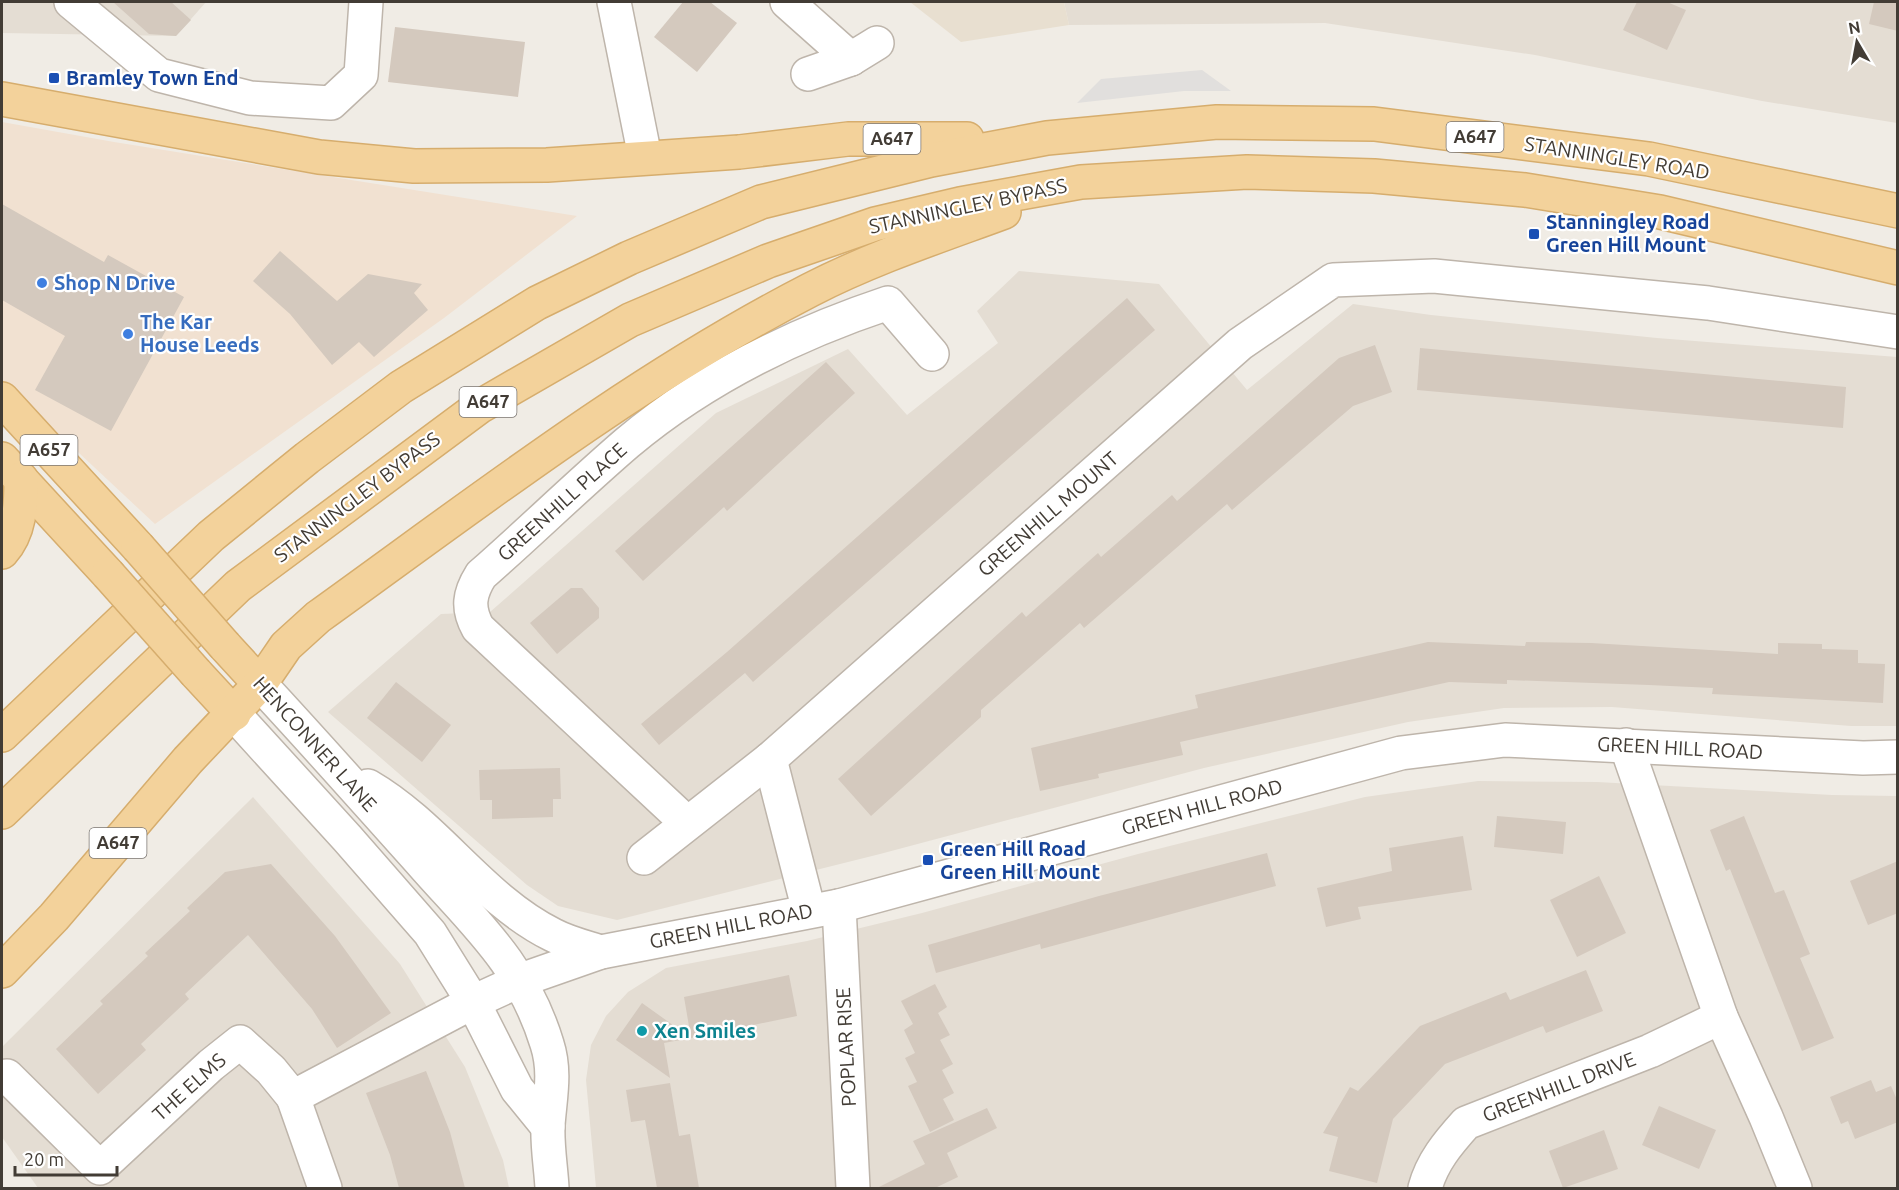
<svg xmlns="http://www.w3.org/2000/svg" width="1899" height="1190" viewBox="0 0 1899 1190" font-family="Ubuntu,sans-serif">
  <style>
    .residential { fill: #e4ddd3 }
    .commercial { fill: #f1e1d1 }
    .education { fill: #e8dfd0 }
    .parking { fill: #e1dfdd }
    .building { fill: #d4c9be }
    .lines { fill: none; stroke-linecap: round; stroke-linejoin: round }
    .minor-casing { stroke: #beb5ab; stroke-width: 36 }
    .tertiary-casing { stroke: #beb5ab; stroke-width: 36 }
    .primary-casing { stroke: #d6ad6d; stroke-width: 36 }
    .minor { stroke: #fff; stroke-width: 33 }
    .tertiary { stroke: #fff; stroke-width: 33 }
    .primary { stroke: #f3d29b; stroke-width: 33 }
    .primary-bridge-casing { stroke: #d6ad6d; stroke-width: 36; stroke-linecap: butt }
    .primary-bridge { stroke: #f3d29b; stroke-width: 33 }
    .transit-dot { fill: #1a4fb4; stroke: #fff; stroke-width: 2 }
    .shop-dot { fill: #3f7fe0; stroke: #fff; stroke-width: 2 }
    .culture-dot { fill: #0f9aa8; stroke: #fff; stroke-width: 2 }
    .labels { text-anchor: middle; stroke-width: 4.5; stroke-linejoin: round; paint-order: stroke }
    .shield { fill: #fff; stroke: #7b7672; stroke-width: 1.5 }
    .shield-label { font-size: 18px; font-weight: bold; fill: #423c35 }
    .transit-label { font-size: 20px; font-weight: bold; fill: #164399; stroke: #fff; text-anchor: start }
    .street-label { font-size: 20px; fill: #423c35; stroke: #fff }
    .shop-label { font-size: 20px; font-weight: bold; fill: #366cbe; stroke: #fff; text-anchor: start }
    .culture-label { font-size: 20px; font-weight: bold; fill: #0d838f; stroke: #fff; text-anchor: start }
  </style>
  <rect width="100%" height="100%" fill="#f0ece5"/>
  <!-- residential -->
  <g class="residential">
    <path d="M2,2H206L176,36L2,33Z"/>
    <path d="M1064,2H1897V123L1762,101L1535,55L1325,23L1069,25Z"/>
    <path d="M1019,271L1159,284L1247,390L1353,304L1431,315L1657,338L1897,357V726H1851L1612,707L1504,708L1408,722L1204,768L880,854L617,920L558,906L527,885L328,712L441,614L490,612L716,413L848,349L907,415L998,343L977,311Z"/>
    <path d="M1478,781L1597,782L1832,795L1897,796V1188H596L586,1080L591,1045L606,1016L628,992L666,968L807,941L922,913L1138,854L1365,797Z"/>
    <path d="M253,797L400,964L465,1067L503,1160L509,1188H38L2,1137V1047Z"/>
  </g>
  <!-- commercial -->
  <path class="commercial" d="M2,122L114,142L577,216L444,318L155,524L2,381Z"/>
  <!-- education -->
  <path class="education" d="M910,2H1064L1069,25L961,42Z"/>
  <!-- parking -->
  <path class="parking" d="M1202,70L1231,91H1184L1077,103L1101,79Z"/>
  <!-- building -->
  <g class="building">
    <path d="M113,2H171L191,20L176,36L149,34Z"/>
    <path d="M683,2H710L737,23L697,72L654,37Z"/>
    <path d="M1637,2H1667L1686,10L1667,50L1623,30Z"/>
    <path d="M1874,2H1898V31L1869,24Z"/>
    <path d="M395,27L525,42L518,97L388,82Z"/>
    <path d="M2,204L104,262L108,255L184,297L111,431L35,390L65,336L2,300Z"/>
    <path d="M280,251L337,301L368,274L422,284L414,293L428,310L374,357L359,342L332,365L290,314L253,281Z"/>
    <path d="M1127,298L1155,330L753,682L745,673L659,745L641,724L727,652Z"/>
    <path d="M1375,345L1392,392L1353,406L1232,510L1227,504L1084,628L1080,623L981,710V717L871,816L838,779L1022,612L1026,617L1098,553L1101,557L1172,495L1177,501L1339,358Z"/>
    <path d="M1420,348L1846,387L1843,428L1417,390Z"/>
    <path d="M826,362L855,393L727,511L724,507L643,581L615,551Z"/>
    <path d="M571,588H582L599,608V618L557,654L530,623Z"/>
    <path d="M1428,642L1525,646L1526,642L1591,643L1778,654V643L1822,644V649L1858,650V663L1885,664L1883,703L1712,694L1713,688L1649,685L1507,680V684L1449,682L1180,742L1183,755L1098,774L1099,778L1040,791L1031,748L1198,708L1195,695Z"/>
    <path d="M396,682L451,725L422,762L367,718Z"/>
    <path d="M560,768L561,799H553V817L492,819V800H480L479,770Z"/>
    <path d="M1497,816L1566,822L1563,854L1494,847Z"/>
    <path d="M1744,816L1775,893L1784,890L1810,954L1800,958L1834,1038L1802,1051L1730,869L1726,871L1710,830Z"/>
    <path d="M1463,836L1472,890L1358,907L1361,919L1326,927L1317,888L1392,871L1389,848Z"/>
    <path d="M1267,853L1276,886L1041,949L1040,944L936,973L928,945L1099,896Z"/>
    <path d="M1898,861V913L1868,925L1850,881Z"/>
    <path d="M271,864L335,936L391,1013L337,1048L312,1009L248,935L185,994L189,999L141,1044L146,1050L98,1094L56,1049L103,1004L100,1001L148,956L145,953L190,911L187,908L225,872Z"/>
    <path d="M1599,876L1626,933L1577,957L1550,900Z"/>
    <path d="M1586,970L1603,1011L1546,1033L1543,1026L1445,1064L1393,1119L1377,1183L1329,1171L1338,1137L1323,1133L1350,1087L1358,1091L1420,1026L1506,992L1510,1000Z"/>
    <path d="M789,975L797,1016L691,1038L684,997Z"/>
    <path d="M935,984L947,1007L938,1013L950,1035L940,1040L953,1064L942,1070L954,1093L943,1099L954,1120L930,1132L908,1086L917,1082L905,1058L915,1053L904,1030L913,1024L901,1001Z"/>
    <path d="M642,1003L691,1038L664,1043L670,1078L616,1040Z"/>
    <path d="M426,1071L450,1132L465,1188H399L390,1155L366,1093Z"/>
    <path d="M1871,1080L1876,1092L1891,1086L1898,1102V1122L1855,1139L1848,1121L1841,1124L1830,1097Z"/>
    <path d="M670,1083L679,1136L690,1134L699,1188H657L645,1120L631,1122L626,1090Z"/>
    <path d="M1659,1106L1716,1130L1699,1169L1642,1145Z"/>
    <path d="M987,1108L997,1128L947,1153L958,1177L935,1188H877L925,1164L913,1141Z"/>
    <path d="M1604,1130L1618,1169L1563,1188L1549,1151Z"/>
  </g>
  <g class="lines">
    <defs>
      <g id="minor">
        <path d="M71,2L159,75L250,98L331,103L361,75L366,2"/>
        <path d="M614,2L645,157"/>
        <path d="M787,2L851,59L808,74"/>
        <path d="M851,59L877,43"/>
        <path d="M1626,745L1721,1017L1766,1117L1795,1188"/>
        <path d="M770,759L809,911"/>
        <path d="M687,823L478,628C467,608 469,594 481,575C530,532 577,486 627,443C702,380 795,334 888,303L932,354"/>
        <path d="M644,858L770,759L1240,344L1333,280L1434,276L1708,303L1898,332"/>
        <path d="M839,906L853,1188"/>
        <path d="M7,1076L100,1168L211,1065L240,1042L271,1070L293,1097L473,1002"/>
        <path d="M293,1097L325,1188"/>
        <path d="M1425,1188C1432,1162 1448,1143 1466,1123L1650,1051L1721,1017"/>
      </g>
      <g id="tertiary">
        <path d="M260,684C314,742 366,801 419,860C472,921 522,962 547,1044C556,1072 550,1097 548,1125C547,1146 551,1168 552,1188"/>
        <path d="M234,714L347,838L430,933L473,1002L517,1089L548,1127"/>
        <path d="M368,786C437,826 482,900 553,935C568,943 585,947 601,952"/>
        <path d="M473,1002L521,980L601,952L839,906L1401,753L1505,740L1863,758L1898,757"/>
      </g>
      <g id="primary">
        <path d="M2,99L319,157L414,166L547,165L739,152L848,139H967"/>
        <path d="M2,399L138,547"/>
        <path d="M2,459L108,574"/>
        <path d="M2,552C20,532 21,505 21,479"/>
        <path d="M225,646L260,684"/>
        <path d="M196,673L234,714"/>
        <path d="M2,735L211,536L307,458L401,387L537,303L629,258L761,202L931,160L1047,138L1217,122L1374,124L1649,159L1898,211"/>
        <path d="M2,812L238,586L479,407L630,320L768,261L875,224L960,204L1081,182L1247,172L1374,176L1525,190L1660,212L1898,268"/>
        <path d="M2,971L54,917L188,760L260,684L286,646L318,617C478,502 635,380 810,290C872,258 939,236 1004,212"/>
      </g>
    </defs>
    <!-- minor casing -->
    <use href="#minor" class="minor-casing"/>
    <!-- tertiary casing -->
    <use href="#tertiary" class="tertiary-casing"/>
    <!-- primary casing -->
    <use href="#primary" class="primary-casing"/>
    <!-- minor -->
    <use href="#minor" class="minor"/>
    <!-- tertiary -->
    <use href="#tertiary" class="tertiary"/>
    <!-- primary -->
    <use href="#primary" class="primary"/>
    <defs>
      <g id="primary-bridge">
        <path d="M138,547L225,646"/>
        <path d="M108,574L196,673"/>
      </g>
    </defs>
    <!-- primary-bridge casing -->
    <use href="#primary-bridge" class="primary-bridge-casing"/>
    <!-- primary-bridge -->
    <use href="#primary-bridge" class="primary-bridge"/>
  </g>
  <!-- markers -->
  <g class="transit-dot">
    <rect x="48" y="72" width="12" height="12" rx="3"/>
    <rect x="1528" y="228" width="12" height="12" rx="3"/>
    <rect x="922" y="854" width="12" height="12" rx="3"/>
  </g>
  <g class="shop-dot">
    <circle cx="42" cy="283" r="6"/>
    <circle cx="128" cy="334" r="6"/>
  </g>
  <circle class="culture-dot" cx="642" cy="1031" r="6"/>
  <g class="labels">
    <!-- shield labels -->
    <g class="shield">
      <rect x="1446.5" y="122" width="57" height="30" rx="4.5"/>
      <rect x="863.5" y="124" width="57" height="30" rx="4.5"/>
      <rect x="459.5" y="387" width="57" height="30" rx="4.5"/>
      <rect x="20.5" y="435" width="57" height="30" rx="4.5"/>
      <rect x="89.5" y="828" width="57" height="30" rx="4.5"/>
    </g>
    <g class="shield-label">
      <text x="1475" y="143">A647</text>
      <text x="892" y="145">A647</text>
      <text x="488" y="408">A647</text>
      <text x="49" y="456">A657</text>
      <text x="118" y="849">A647</text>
    </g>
    <!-- transit labels -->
    <g class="transit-label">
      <text x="66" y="85">Bramley Town End</text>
      <text x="1546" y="229">Stanningley Road<tspan x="1546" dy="23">Green Hill Mount</tspan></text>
      <text x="940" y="856">Green Hill Road<tspan x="940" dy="23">Green Hill Mount</tspan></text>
    </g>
    <!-- street labels -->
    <g class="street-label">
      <text transform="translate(1617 158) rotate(9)" y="7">STANNINGLEY ROAD</text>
      <text transform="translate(968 206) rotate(-12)" y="7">STANNINGLEY BYPASS</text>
      <text transform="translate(357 497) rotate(-37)" y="7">STANNINGLEY BYPASS</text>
      <text transform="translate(562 502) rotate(-42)" y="7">GREENHILL PLACE</text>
      <text transform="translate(1048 514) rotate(-41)" y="7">GREENHILL MOUNT</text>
      <text transform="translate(315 744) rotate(48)" y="7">HENCONNER LANE</text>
      <text transform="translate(1680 748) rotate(3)" y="7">GREEN HILL ROAD</text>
      <text transform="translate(1202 807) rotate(-15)" y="7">GREEN HILL ROAD</text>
      <text transform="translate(731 926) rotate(-11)" y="7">GREEN HILL ROAD</text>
      <text transform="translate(846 1047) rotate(-93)" y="7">POPLAR RISE</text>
      <text transform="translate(189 1087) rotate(-42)" y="7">THE ELMS</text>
      <text transform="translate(1559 1087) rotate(-21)" y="7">GREENHILL DRIVE</text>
    </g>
    <!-- shop labels -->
    <g class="shop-label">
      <text x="54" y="290">Shop N Drive</text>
      <text x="140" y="329">The Kar<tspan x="140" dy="23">House Leeds</tspan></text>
    </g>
    <!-- culture labels -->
    <g class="culture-label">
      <text x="654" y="1038">Xen Smiles</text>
    </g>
  </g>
  <!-- border -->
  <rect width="1899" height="1190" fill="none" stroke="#423c35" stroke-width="6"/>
  <!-- north arrow -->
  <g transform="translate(1857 42) rotate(350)" stroke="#ffffff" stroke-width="4.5" paint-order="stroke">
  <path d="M0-4.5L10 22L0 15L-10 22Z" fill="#423c35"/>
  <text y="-9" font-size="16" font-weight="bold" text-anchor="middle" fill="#423c35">N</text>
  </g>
  <!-- scale -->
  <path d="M15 1166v9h102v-9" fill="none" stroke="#423c35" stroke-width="3"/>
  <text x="24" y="1166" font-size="18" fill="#423c35" stroke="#ffffff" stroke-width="4.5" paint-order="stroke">20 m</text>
</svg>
